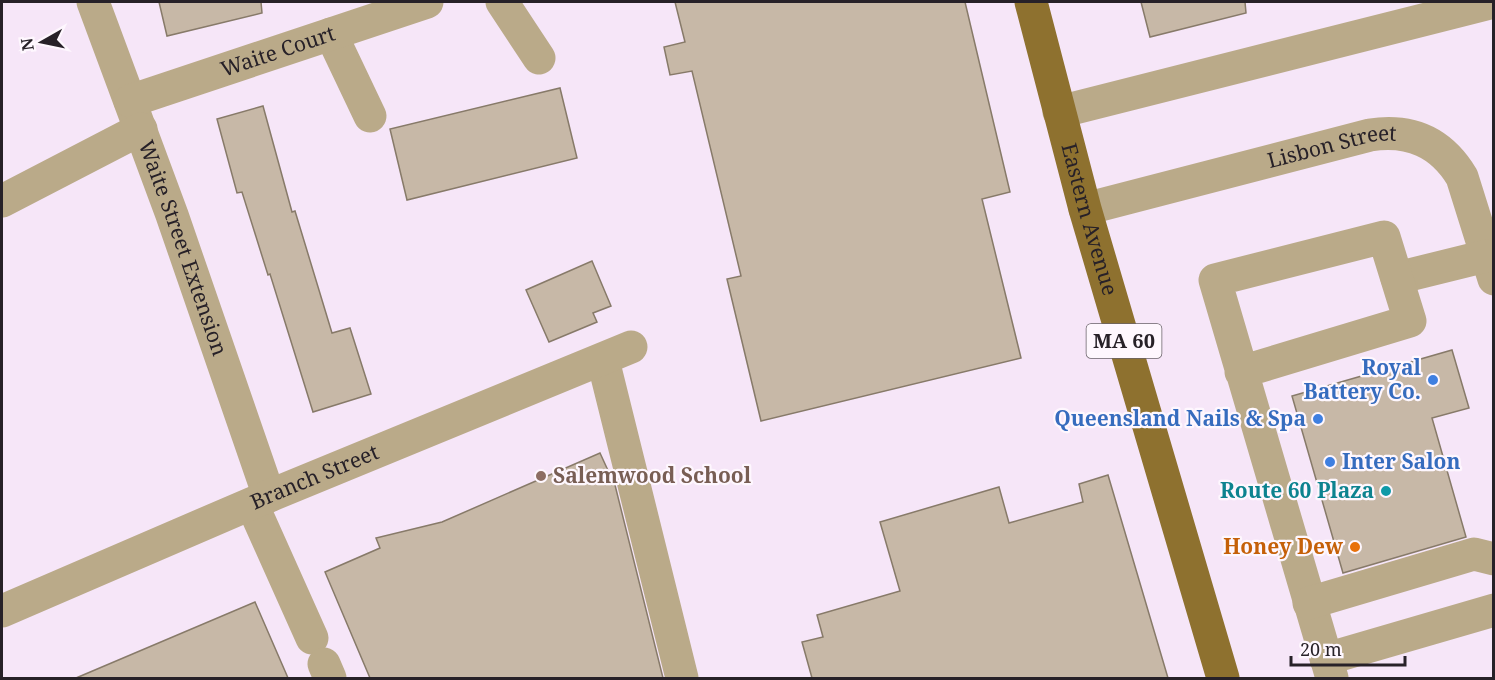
<svg xmlns="http://www.w3.org/2000/svg" width="1495" height="680" viewBox="0 0 1495 680" font-family="'Noto Serif',serif">
  <style>
    .building { fill: #c7b8a7; stroke: #877a69; stroke-width: 1.5 }
    .lines { fill: none; stroke-linecap: round; stroke-linejoin: round }
    .minor { stroke: #baaa89; stroke-width: 33 }
    .major { stroke: #8e712f; stroke-width: 33 }
    .shop-dot { fill: #3f7fe0; stroke: #fef7fe; stroke-width: 2 }
    .education-dot { fill: #8d6e63; stroke: #fef7fe; stroke-width: 2 }
    .culture-dot { fill: #0f9aa8; stroke: #fef7fe; stroke-width: 2 }
    .food-dot { fill: #e8710a; stroke: #fef7fe; stroke-width: 2 }
    .labels { text-anchor: middle; stroke-width: 4.5; stroke-linejoin: round; paint-order: stroke }
    .shield { fill: #fef7fe; stroke: #686168; stroke-width: 1.5 }
    .shield-label { font-size: 20px; font-weight: bold; fill: #272128 }
    .street-label { font-size: 21px; fill: #272128; stroke: #fef7fe }
    .shop-label { font-size: 21px; font-weight: bold; fill: #366cbe; stroke: #fef7fe; text-anchor: end }
    .education-label { font-size: 21px; font-weight: bold; fill: #785e54; stroke: #fef7fe; text-anchor: start }
    .culture-label { font-size: 21px; font-weight: bold; fill: #0d838f; stroke: #fef7fe; text-anchor: end }
    .food-label { font-size: 21px; font-weight: bold; fill: #c56008; stroke: #fef7fe; text-anchor: end }
  </style>
  <rect width="100%" height="100%" fill="#f6e6f8"/>
  <!-- building -->
  <g class="building">
    <path d="M159,2H261L262,13L167,36Z"/>
    <path d="M675,2H965L1010,192L982,199L1021,358L761,421L727,279L741,276L692,71L670,75L664,47L685,42Z"/>
    <path d="M1141,2H1245L1246,13L1150,37Z"/>
    <path d="M560,88L577,158L407,200L390,129Z"/>
    <path d="M263,106L292,212L295,211L332,333L350,328L371,394L313,412L270,274L268,275L242,192L237,193L217,119Z"/>
    <path d="M592,261L611,306L593,313L597,322L549,342L526,290Z"/>
    <path d="M1452,350L1469,408L1432,418L1466,537L1343,573L1292,396Z"/>
    <path d="M600,453L611,477H613L663,678H370L325,572L380,548L376,538L442,522Z"/>
    <path d="M1108,475L1168,678H812L802,642L823,637L817,615L900,591L880,522L999,487L1009,523L1083,502L1079,484Z"/>
    <path d="M255,602L288,678H76Z"/>
  </g>
  <g class="lines">
    <!-- minor -->
    <g class="minor">
      <path id="s1" d="M93,2L172,215L269,496"/>
      <path d="M502,2L539,58"/>
      <path d="M331,34L370,116"/>
      <path id="s2" d="M130,101L427,2"/>
      <path d="M1059,112L1494,2"/>
      <path d="M2,201L141,129"/>
      <path id="s3" d="M1085,209L1370,135C1410,129 1441,142 1462,177L1494,279"/>
      <path d="M1397,278L1486,256"/>
      <path d="M603,360L682,678"/>
      <path d="M1241,372L1410,321L1384,237L1215,280L1332,678"/>
      <path d="M252,504L312,638"/>
      <path d="M1309,603L1474,554L1494,559"/>
      <path id="s4" d="M2,611L269,496L631,347"/>
      <path d="M1326,659L1494,610"/>
      <path d="M324,664L330,678"/>
    </g>
    <!-- major -->
    <path class="major" id="s5" d="M1031,2L1085,209L1223,678"/>
  </g>
  <!-- markers -->
  <g class="shop-dot">
    <circle cx="1433" cy="380" r="6"/>
    <circle cx="1318" cy="419" r="6"/>
    <circle cx="1330" cy="462" r="6"/>
  </g>
  <circle class="education-dot" cx="541" cy="476" r="6"/>
  <circle class="culture-dot" cx="1386" cy="491" r="6"/>
  <circle class="food-dot" cx="1355" cy="547" r="6"/>
  <g class="labels">
    <!-- shield labels -->
    <rect class="shield" x="1086.5" y="324" width="75" height="34" rx="4.5"/>
    <g class="shield-label">
      <text x="1124" y="348">MA 60</text>
    </g>
    <!-- street labels -->
    <g class="street-label">
      <text dy="7" stroke="none"><textPath href="#s2" startOffset="156">Waite Court</textPath></text>
      <text dy="7" stroke="none"><textPath href="#s3" startOffset="255">Lisbon Street</textPath></text>
      <text dy="7" stroke="none"><textPath href="#s5" startOffset="225">Eastern Avenue</textPath></text>
      <text dy="7" stroke="none"><textPath href="#s1" startOffset="262">Waite Street Extension</textPath></text>
      <text dy="7" stroke="none"><textPath href="#s4" startOffset="340">Branch Street</textPath></text>
    </g>
    <!-- shop labels -->
    <g class="shop-label">
      <text x="1421" y="375">Royal<tspan x="1421" dy="24">Battery Co.</tspan></text>
      <text x="1306" y="426">Queensland Nails &amp; Spa</text>
      <text x="1342" y="469" text-anchor="start">Inter Salon</text>
    </g>
    <!-- education labels -->
    <g class="education-label">
      <text x="553" y="483">Salemwood School</text>
    </g>
    <!-- culture labels -->
    <g class="culture-label">
      <text x="1374" y="498">Route 60 Plaza</text>
    </g>
    <!-- food labels -->
    <g class="food-label">
      <text x="1343" y="554">Honey Dew</text>
    </g>
  </g>
  <!-- border -->
  <rect width="1495" height="680" fill="none" stroke="#272128" stroke-width="6"/>
  <!-- north arrow -->
  <g transform="translate(42 42) rotate(261)" stroke="#fef7fe" stroke-width="4.5" paint-order="stroke">
  <path d="M0-4.5L10 22L0 15L-10 22Z" fill="#272128"/>
  <text y="-9" font-size="16" font-weight="bold" text-anchor="middle" fill="#272128">N</text>
  </g>
  <!-- scale -->
  <path d="M1291 656v9h114v-9" fill="none" stroke="#272128" stroke-width="3"/>
  <text x="1300" y="656" font-size="18" fill="#272128" stroke="#fef7fe" stroke-width="4.5" paint-order="stroke">20 m</text>
</svg>
